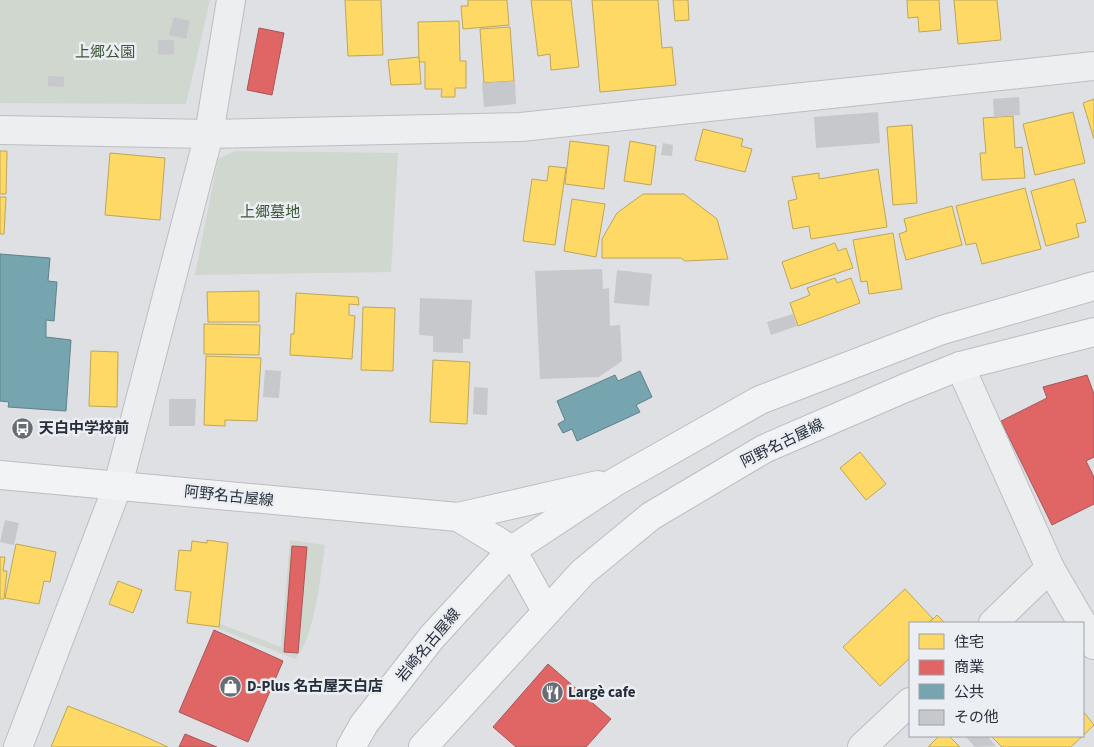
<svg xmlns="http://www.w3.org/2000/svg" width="1094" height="747" viewBox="0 0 1094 747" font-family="'Source Sans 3','Noto Sans JP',sans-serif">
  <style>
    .green { fill: #cfd7ce }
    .homes { fill: #ffd966; stroke: #bea659 }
    .shops { fill: #e06666; stroke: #a85559 }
    .public { fill: #76a5af; stroke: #5e818c }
    .building { fill: #c6c8cb }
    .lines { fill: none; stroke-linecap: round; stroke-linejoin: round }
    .minor-casing { stroke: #bcbec1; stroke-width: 30 }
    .major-casing { stroke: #bbbdc1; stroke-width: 30 }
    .minor { stroke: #edeef0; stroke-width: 28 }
    .major { stroke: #f2f3f4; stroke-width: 28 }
    .labels { text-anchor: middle; stroke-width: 5; stroke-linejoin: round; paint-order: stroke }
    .park-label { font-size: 15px; fill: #3b5535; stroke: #ebeef3 }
    .poi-label { font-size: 15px; font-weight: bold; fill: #272e3a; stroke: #ebeef3; text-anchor: start }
    .street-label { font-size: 15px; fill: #272e3a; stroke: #ebeef3 }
  </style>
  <rect width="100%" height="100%" fill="#dee0e3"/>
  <!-- green -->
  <g class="green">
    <path d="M0,0H210L186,104L0,103Z"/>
    <path d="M235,151L398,153L391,272L195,275L218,159Z"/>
    <path d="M290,540L325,545C321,573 314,641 295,659L219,629L218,623L281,647Z"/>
  </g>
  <!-- homes -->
  <g class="homes">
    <path d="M345,0H381L383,55L348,56Z"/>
    <path d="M468,0H507L509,25L463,29L461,6H468Z"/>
    <path d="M531,0H571L579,67L551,70L550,54L538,56Z"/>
    <path d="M592,0H658L662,48L672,47L676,85L600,92Z"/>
    <path d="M673,0H688L689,20L675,21Z"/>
    <path d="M907,0H939L941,30L919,32L918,17L908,18Z"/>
    <path d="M954,0H997L1001,40L958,44Z"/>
    <path d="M459,21L460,61H466V88H455V97H441L442,89H425V62H419L418,22Z"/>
    <path d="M510,27L514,81L484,83L480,29Z"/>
    <path d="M419,57L421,84L391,85L388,60Z"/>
    <path d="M1094,99V139L1083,103Z"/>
    <path d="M1073,112L1085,163L1035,175L1023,124Z"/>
    <path d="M1013,116L1015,148L1022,147L1025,178L982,180L980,153H986L983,118Z"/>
    <path d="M912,125L917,203L893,205L887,127Z"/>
    <path d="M703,129L743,139L741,146L752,149L745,172L695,160Z"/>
    <path d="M570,141L609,146L604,189L565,184Z"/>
    <path d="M630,141L656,146L651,185L624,181Z"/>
    <path d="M0,151H7L6,194H0Z"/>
    <path d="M110,153L165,158L160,220L105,215Z"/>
    <path d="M549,166L566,168L555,245L523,241L532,179L547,181Z"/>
    <path d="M878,169L887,227L811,239L809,226L793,229L788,201L797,199L792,177L819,173V179Z"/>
    <path d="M1074,179L1086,222L1076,224L1079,237L1046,246L1031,191Z"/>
    <path d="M1025,188L1041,249L982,264L976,243L966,245L956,206Z"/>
    <path d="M643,194H684L717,219L728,259L685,261L681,258H602V239L617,213Z"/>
    <path d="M0,197H6L4,234H0Z"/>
    <path d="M572,199L605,204L596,257L564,251Z"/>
    <path d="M952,206L962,245L906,260L899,234L907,231L904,219Z"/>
    <path d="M893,233L902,289L869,294L867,281L861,282L853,240Z"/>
    <path d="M835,243L838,251L846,248L853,268L791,289L782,262Z"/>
    <path d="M835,278L837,283L851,278L860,303L798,326L790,303L810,295L807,288Z"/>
    <path d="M259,291V322H208L207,292Z"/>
    <path d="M296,293L358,297L359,305L349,304V315L355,316L352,359L290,355L291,334H294Z"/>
    <path d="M363,307L395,308L393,371L361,370Z"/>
    <path d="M204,324L260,325L259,355L204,354Z"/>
    <path d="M91,351L118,352L117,407L89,406Z"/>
    <path d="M206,356L261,358L257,421L225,420V426L204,425Z"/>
    <path d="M433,360L470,362L467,424L430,422Z"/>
    <path d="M860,452L886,484L866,500L840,468Z"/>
    <path d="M207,540L228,543L219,627L187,623L191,592L175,590L179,550L191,551L192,541L207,543Z"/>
    <path d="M16,544L56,552L50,582L44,581L39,604L5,598Z"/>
    <path d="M0,557H5L3,571H7L4,599H0Z"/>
    <path d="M118,581L142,590L133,613L109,604Z"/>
    <path d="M905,589L933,619L928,623H910V658L880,686L843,647Z"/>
    <path d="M937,615L945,623H928L933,619Z"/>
    <path d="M68,706L139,734L168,747H51Z"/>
    <path d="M1083,711L1094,725L1071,747H1002L991,736H1083Z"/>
    <path d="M939,736H949L960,747H928Z"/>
  </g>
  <!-- shops -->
  <g class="shops">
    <path d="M259,28L284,33L272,95L247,90Z"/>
    <path d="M1087,375L1094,394V457L1086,461L1094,477V504L1052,525L1001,421L1047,398L1043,387Z"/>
    <path d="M292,546L307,547L298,653L284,652Z"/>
    <path d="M214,630L283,661L248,742L179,712Z"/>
    <path d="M548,664L611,719L586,747H516L493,727Z"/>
    <path d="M185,734L217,747H179Z"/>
  </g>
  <!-- public -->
  <g class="public">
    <path d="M0,254L50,258L48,281L57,282L54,321L46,320V337L71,340L66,411L8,407L9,402L0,401Z"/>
    <path d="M640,371L652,397L636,405L640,412L577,441L572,429L563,433L558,424L565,420L557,401L615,375L618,381Z"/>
  </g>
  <!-- building -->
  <g class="building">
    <path d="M174,17L190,21L186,39L169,35Z"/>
    <path d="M158,40H174V54L158,55Z"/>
    <path d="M48,76L64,77V87L48,86Z"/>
    <path d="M515,81L516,104L484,107L482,83Z"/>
    <path d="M1019,97L1020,115L994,117L993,99Z"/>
    <path d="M878,112L880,143L816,148L814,117Z"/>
    <path d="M663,143L673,145L672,156L661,155Z"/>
    <path d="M602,269L603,289L609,288L610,326L620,325L622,361L599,377L540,379L535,271Z"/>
    <path d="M617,270L652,274L649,306L614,303Z"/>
    <path d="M420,298L472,300L470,339H463V353L433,352V336L419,335Z"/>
    <path d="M793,314L797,326L771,335L767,322Z"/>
    <path d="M265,370L281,371L279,398L263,397Z"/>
    <path d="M474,387L488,388L487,415L473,414Z"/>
    <path d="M169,399H196L195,426H169Z"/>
    <path d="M5,520L19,523L14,545L0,542Z"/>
    <path d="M968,736H987L996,746L975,747L966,737Z"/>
  </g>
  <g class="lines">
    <defs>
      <g id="minor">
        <path d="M0,130L209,134L521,127L1094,66"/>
        <path d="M960,366L1050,568L1082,623"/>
        <path d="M993,623L1050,568"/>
        <path d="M1083,625L1094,645"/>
        <path d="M18,747L118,485L209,134L231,0"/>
        <path d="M862,747L910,702"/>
      </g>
      <g id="major">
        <path d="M0,475L458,517L598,485"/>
        <path d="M458,517L512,550L546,611"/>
        <path d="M351,747L364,724L432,637L512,550L615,482L760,400L942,330L1094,286"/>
        <path d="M423,747L583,572L651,516L764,449L905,388L960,366L1094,332"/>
      </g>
    </defs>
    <!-- minor casing -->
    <use href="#minor" class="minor-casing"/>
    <!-- major casing -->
    <use href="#major" class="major-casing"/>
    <!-- minor -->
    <use href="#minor" class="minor"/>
    <!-- major -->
    <use href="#major" class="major"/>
  </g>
  <!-- icons -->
  <defs>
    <symbol id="bus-disc" viewBox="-11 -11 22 22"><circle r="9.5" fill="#676c75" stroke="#ebeef3"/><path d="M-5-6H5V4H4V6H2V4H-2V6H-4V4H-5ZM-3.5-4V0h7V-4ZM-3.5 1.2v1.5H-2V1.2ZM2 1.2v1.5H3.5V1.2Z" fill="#fff"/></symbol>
    <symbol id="shop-disc" viewBox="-11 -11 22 22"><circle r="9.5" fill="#676c75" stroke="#ebeef3"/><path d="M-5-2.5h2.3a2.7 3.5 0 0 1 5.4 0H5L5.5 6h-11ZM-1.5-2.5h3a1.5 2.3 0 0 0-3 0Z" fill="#fff"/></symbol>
    <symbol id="restaurant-disc" viewBox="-11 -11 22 22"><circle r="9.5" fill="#676c75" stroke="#ebeef3"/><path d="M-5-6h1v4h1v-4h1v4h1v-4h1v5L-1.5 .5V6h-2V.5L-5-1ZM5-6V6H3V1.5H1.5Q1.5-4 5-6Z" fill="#fff"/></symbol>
  </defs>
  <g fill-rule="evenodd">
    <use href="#bus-disc" x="10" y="416" width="25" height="25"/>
    <use href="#shop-disc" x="218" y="674" width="25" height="25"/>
    <use href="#restaurant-disc" x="540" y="680" width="25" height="25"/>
  </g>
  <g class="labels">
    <!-- park labels -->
    <g class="park-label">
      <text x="105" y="57">上郷公園</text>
      <text x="270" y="217">上郷墓地</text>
    </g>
    <!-- poi labels -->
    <g class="poi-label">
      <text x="39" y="433">天白中学校前</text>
      <text x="247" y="691">D-Plus 名古屋天白店</text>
      <text x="568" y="697">Largè cafe</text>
    </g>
    <!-- street labels -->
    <g class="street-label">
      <text transform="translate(782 443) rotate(-26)" y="5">阿野名古屋線</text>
      <text transform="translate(229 496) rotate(6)" y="5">阿野名古屋線</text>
      <text transform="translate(428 645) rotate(-50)" y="5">岩崎名古屋線</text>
    </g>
  </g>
  <!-- legend -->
  <rect x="909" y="622" width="175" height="115" fill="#ebeef3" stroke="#9da1a9"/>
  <rect x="919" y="634" width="25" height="15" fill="#ffd966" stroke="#9da1a9"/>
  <text x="954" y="647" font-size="15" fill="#272e3a">住宅</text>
  <rect x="919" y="660" width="25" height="15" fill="#e06666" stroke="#9da1a9"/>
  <text x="954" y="672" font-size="15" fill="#272e3a">商業</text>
  <rect x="919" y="684" width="25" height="15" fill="#76a5af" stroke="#9da1a9"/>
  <text x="954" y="697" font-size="15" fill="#272e3a">公共</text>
  <rect x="919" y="710" width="25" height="15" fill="#c6c8cb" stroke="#9da1a9"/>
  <text x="954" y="722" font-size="15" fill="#272e3a">その他</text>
</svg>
